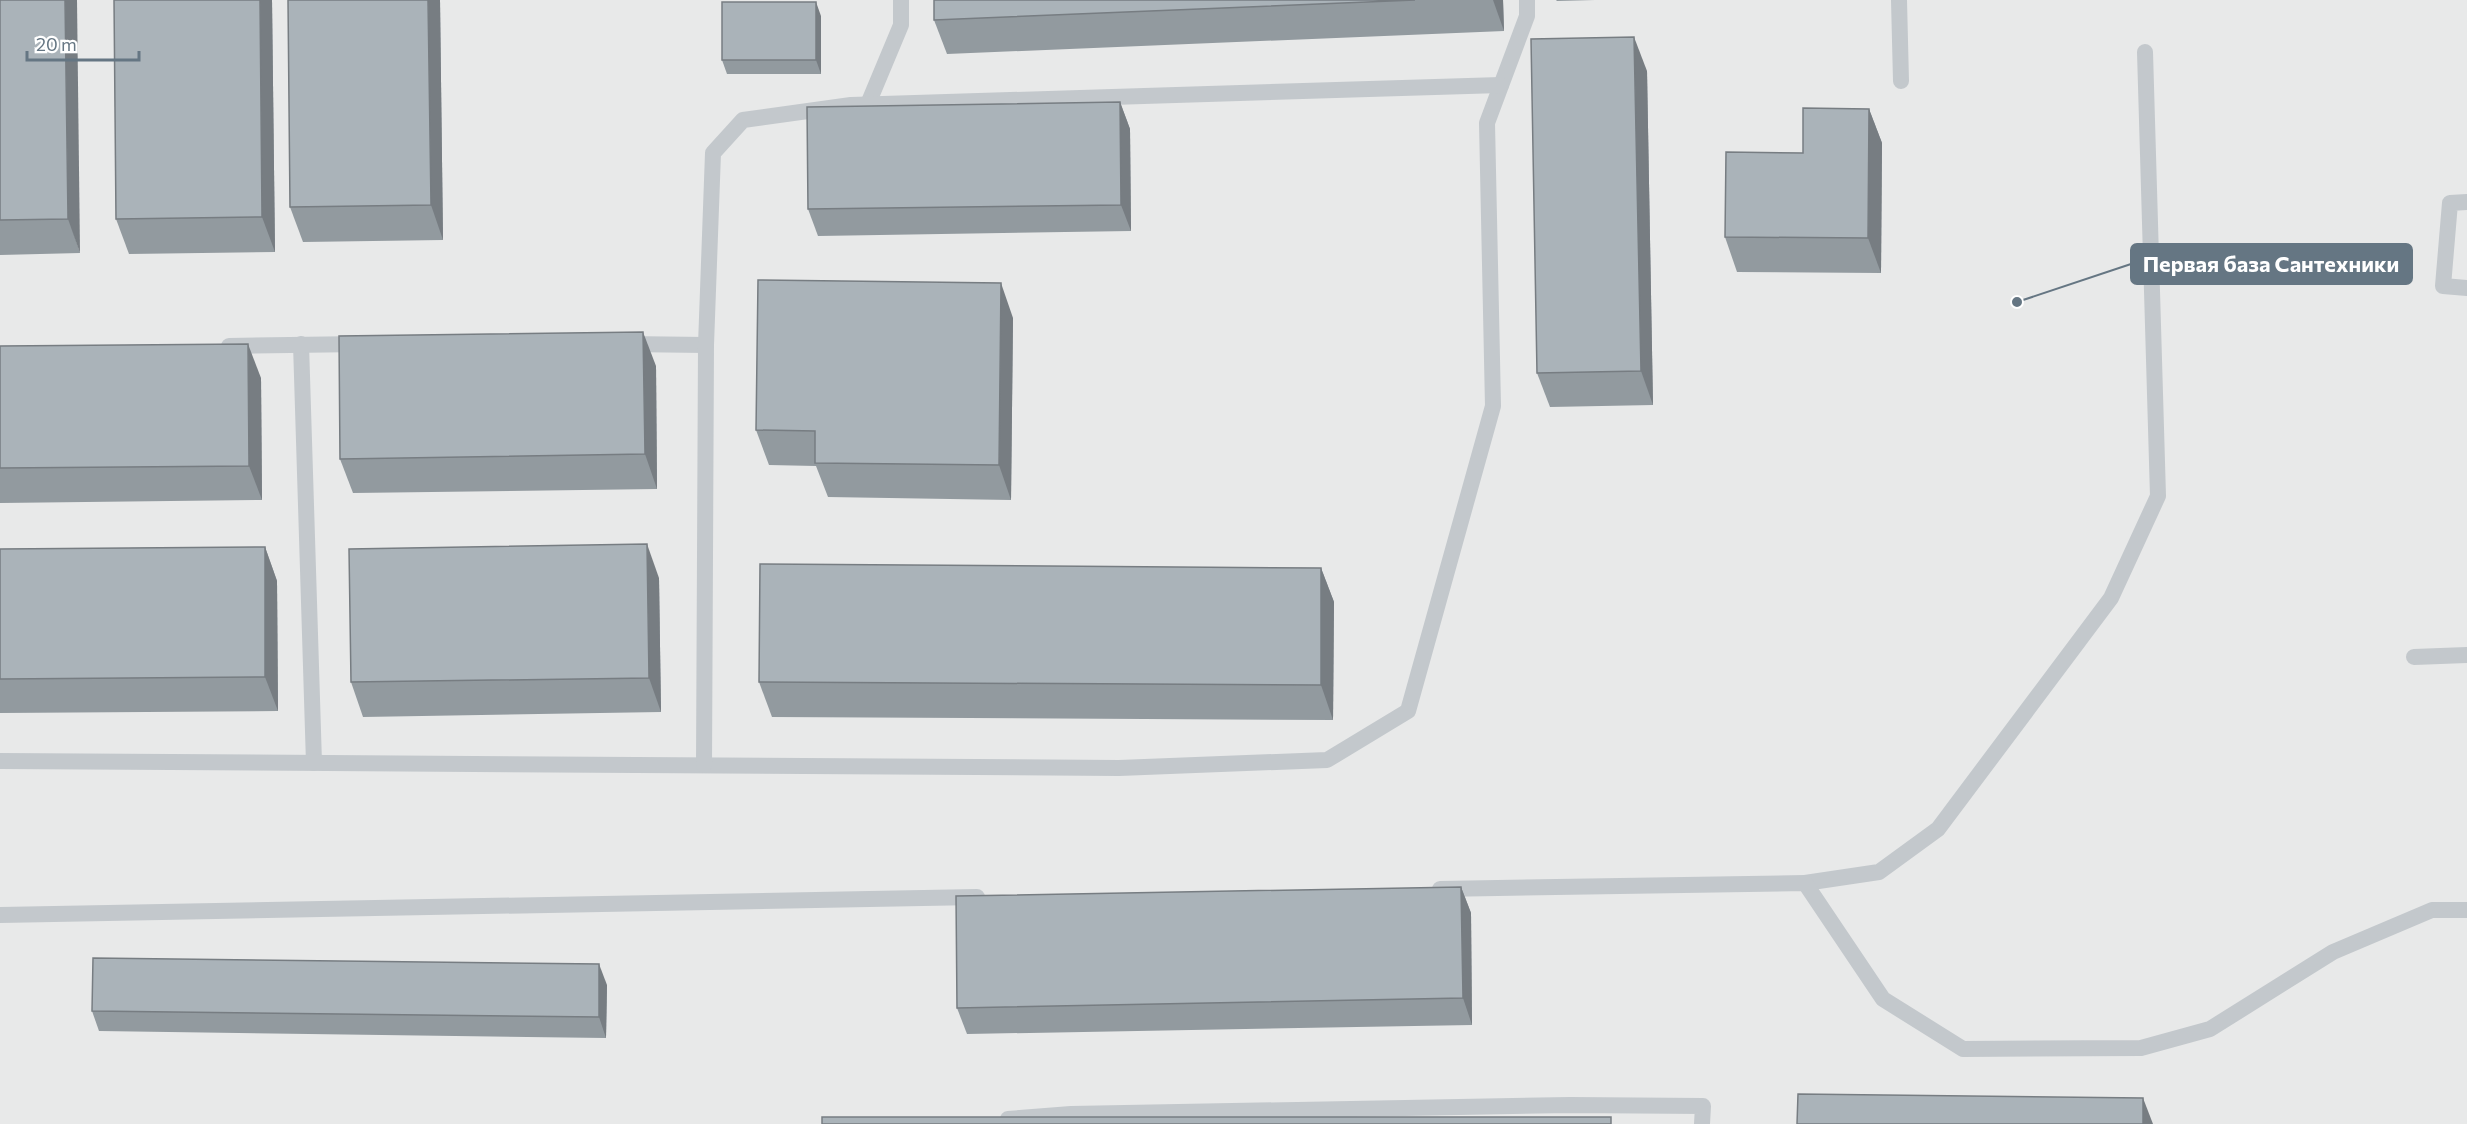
<svg xmlns="http://www.w3.org/2000/svg" width="2467" height="1124" viewBox="0 0 2467 1124" font-family="Commissioner,sans-serif">
  <style>
    .built { fill: #e8e9e9 }
    .lines { fill: none; stroke-linecap: round; stroke-linejoin: round }
    .lane { stroke: #c3c8cc; stroke-width: 16 }
    .wall { fill: #929a9f }
    .shaded-wall { fill: #777d82 }
    .building { fill: #aab3b9; stroke: #777d82; stroke-width: 1.5 }
    .leader { fill: none; stroke: #657683; stroke-width: 2 }
    .callout-dot { fill: #657683; stroke: #fff; stroke-width: 2 }
    .callout { fill: #657683; stroke: #657683; stroke-width: 2 }
    .callout-label { font-size: 22px; text-anchor: middle; font-weight: bold; fill: #fff }
  </style>
  <rect width="100%" height="100%" fill="#fafaf8"/>
  <!-- built -->
  <rect class="built" x="0" y="0" width="2467" height="1124"/>
  <g class="lines">
    <!-- lane -->
    <g class="lane">
      <path d="M1899,0L1901,81"/>
      <path d="M868,104L901,25V0"/>
      <path d="M2467,202L2450,203L2443,286L2467,288"/>
      <path d="M301,344L314,763"/>
      <path d="M625,344L706,345"/>
      <path d="M229,346L362,344"/>
      <path d="M2414,657L2467,655"/>
      <path d="M0,761L1119,768L1327,760L1408,711L1493,406L1487,123L1527,16V0"/>
      <path d="M704,765L706,345L713,153L743,120L851,105L1501,85"/>
      <path d="M1805,883L1879,872L1938,829L2111,598L2158,496L2145,52"/>
      <path d="M1440,889L1805,883L1883,999L1963,1049L2141,1048L2210,1029L2333,952L2432,910H2467"/>
      <path d="M0,915L977,897"/>
      <path d="M1008,1119L1071,1114L1570,1105L1703,1106L1702,1124"/>
    </g>
  </g>
  <!-- wall -->
  <g class="wall">
    <path d="M0,0L80,253L0,255Z"/>
    <path d="M114,0H272L275,252L129,254L116,219Z"/>
    <path d="M440,0L443,240L303,242L290,207Z"/>
    <path d="M934,0H1503L1504,31L947,54L934,20Z"/>
    <path d="M1556,0H1595L1557,1Z"/>
    <path d="M821,16V74H727L722,60Z"/>
    <path d="M1647,71L1653,405L1550,407L1537,373Z"/>
    <path d="M1120,102L1130,129L1131,231L818,236L808,209Z"/>
    <path d="M1869,109L1882,143L1881,273L1737,272L1725,237L1803,153Z"/>
    <path d="M1013,318L1011,500L828,497L816,466L769,465L756,430Z"/>
    <path d="M0,346L261,378L262,500L0,503Z"/>
    <path d="M656,366L657,489L353,493L340,459Z"/>
    <path d="M265,547L277,581L278,711L0,713V549Z"/>
    <path d="M1321,568L1334,602L1333,720L772,717L759,682Z"/>
    <path d="M659,578L661,712L363,717L351,682Z"/>
    <path d="M1461,887L1471,913L1472,1025L967,1034L957,1008Z"/>
    <path d="M607,985L606,1038L99,1031L92,1011Z"/>
  </g>
  <!-- shaded-wall -->
  <g class="shaded-wall">
    <path d="M65,0H77L80,253L68,219Z"/>
    <path d="M260,0H272L275,252L262,217Z"/>
    <path d="M428,0H440L443,240L431,205Z"/>
    <path d="M1493,0H1503L1504,31Z"/>
    <path d="M816,2L821,16V74L816,60Z"/>
    <path d="M1634,37L1647,71L1653,405L1641,371Z"/>
    <path d="M1120,102L1130,129L1131,231L1121,205Z"/>
    <path d="M1869,109L1882,143L1881,273L1868,238Z"/>
    <path d="M1001,283L1013,318L1011,500L999,465Z"/>
    <path d="M643,332L656,366L657,489L645,454Z"/>
    <path d="M248,344L261,378L262,500L249,466Z"/>
    <path d="M647,544L659,578L661,712L649,678Z"/>
    <path d="M265,547L277,581L278,711L265,677Z"/>
    <path d="M1321,568L1334,602L1333,720L1321,685Z"/>
    <path d="M1461,887L1471,913L1472,1025L1463,998Z"/>
    <path d="M599,964L607,985L606,1038L599,1017Z"/>
    <path d="M2143,1098L2153,1124H2143Z"/>
  </g>
  <!-- building -->
  <g class="building">
    <path d="M0,0H65L68,219L0,220Z"/>
    <path d="M114,0H260L262,217L116,219Z"/>
    <path d="M288,0H428L431,205L290,207Z"/>
    <path d="M934,0H1415L934,20Z"/>
    <rect x="722" y="2" width="94" height="58"/>
    <path d="M1634,37L1641,371L1537,373L1531,39Z"/>
    <path d="M1120,102L1121,205L808,209L807,107Z"/>
    <path d="M1803,108L1869,109L1868,238L1725,237L1726,152L1803,153Z"/>
    <path d="M758,280L1001,283L999,465L815,463V431L756,430Z"/>
    <path d="M643,332L645,454L340,459L339,336Z"/>
    <path d="M248,344L249,466L0,468V346Z"/>
    <path d="M647,544L649,678L351,682L349,549Z"/>
    <path d="M265,547V677L0,679V549Z"/>
    <path d="M760,564L1321,568V685L759,682Z"/>
    <path d="M1461,887L1463,998L957,1008L956,896Z"/>
    <path d="M93,958L599,964V1017L92,1011Z"/>
    <path d="M1798,1094L2143,1098V1124H1797Z"/>
    <rect x="822" y="1117" width="789" height="7"/>
  </g>
  <!-- callouts -->
  <path class="leader" d="M2017 302L2131 264"/>
  <circle class="callout-dot" cx="2017" cy="302" r="6"/>
  <rect class="callout" x="2131" y="244" width="281" height="40" rx="6"/>
  <g class="callout-label">
    <text x="2271" y="272">Первая база Сантехники</text>
  </g>
  <!-- scale -->
  <path d="M27 51v9h112v-9" fill="none" stroke="#657683" stroke-width="3"/>
  <text x="36" y="51" font-size="18" fill="#657683" stroke="#ffffff" stroke-width="4.5" paint-order="stroke">20 m</text>
</svg>
